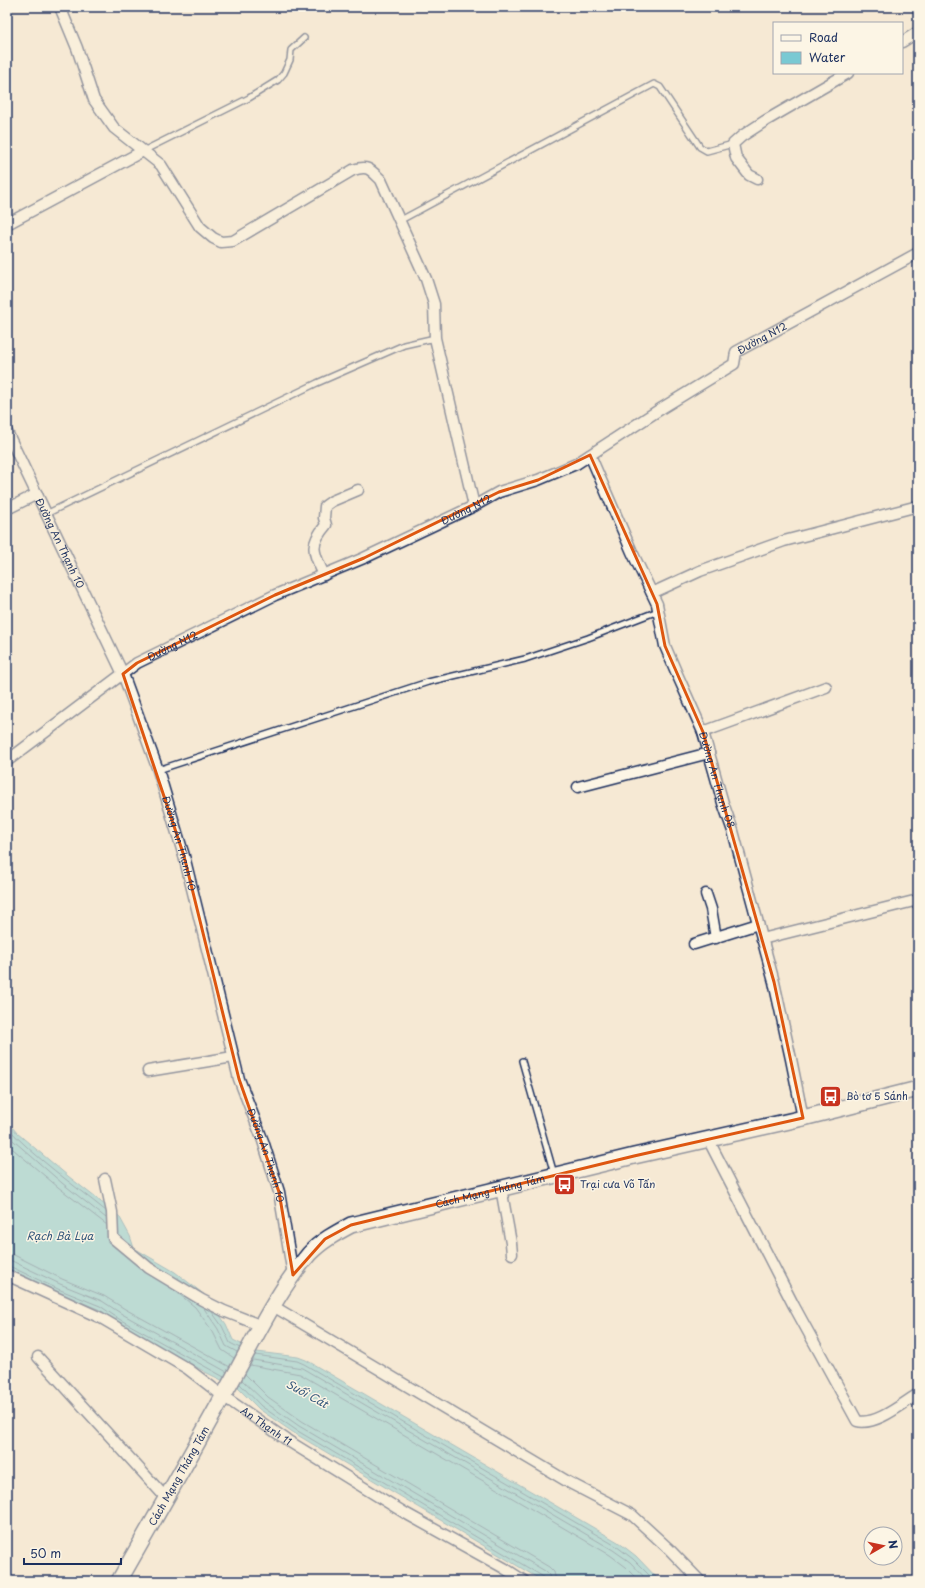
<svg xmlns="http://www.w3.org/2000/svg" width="925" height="1588" viewBox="0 0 925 1588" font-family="'Playpen Sans',sans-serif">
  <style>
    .water { fill: #79c9d3; stroke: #538ba4 }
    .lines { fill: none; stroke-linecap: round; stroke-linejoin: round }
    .shore { stroke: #416d8d; stroke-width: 1 }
    .service-casing { stroke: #1b2f5e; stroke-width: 8 }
    .minor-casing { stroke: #1b2f5e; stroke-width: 13 }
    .secondary-casing { stroke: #1b2f5e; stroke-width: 18 }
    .service { stroke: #fcf5e5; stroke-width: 5 }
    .minor { stroke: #fcf5e5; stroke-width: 10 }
    .secondary { stroke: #fcf5e5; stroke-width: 15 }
    .marked { fill: none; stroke: #de5710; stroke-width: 3; stroke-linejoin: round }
    .labels { text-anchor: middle; stroke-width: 3; stroke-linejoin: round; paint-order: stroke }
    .street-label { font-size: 10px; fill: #1b2f5e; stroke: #fcf5e5 }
    .poi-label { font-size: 10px; fill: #1b2f5e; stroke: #fcf5e5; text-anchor: start }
    .water-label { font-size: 11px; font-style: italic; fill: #32567b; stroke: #fcf5e5 }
  </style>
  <rect width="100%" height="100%" fill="#f6e9d4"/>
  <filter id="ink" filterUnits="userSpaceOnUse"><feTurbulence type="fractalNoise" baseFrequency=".025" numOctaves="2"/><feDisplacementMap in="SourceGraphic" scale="8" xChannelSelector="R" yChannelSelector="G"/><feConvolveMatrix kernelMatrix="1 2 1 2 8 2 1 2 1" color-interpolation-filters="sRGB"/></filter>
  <g filter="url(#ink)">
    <!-- water -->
    <path class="water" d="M7,1121L17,1133L68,1176L119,1216L130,1236L134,1248L175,1272L206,1296L226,1324L233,1340L257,1352L298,1357L306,1360L618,1542L636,1556L660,1581H543L294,1433L259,1409L238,1388L207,1373L117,1322L98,1309L56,1292L7,1268Z"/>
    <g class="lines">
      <!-- shore -->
      <g class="shore">
        <path d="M7,1127C34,1157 74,1185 106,1211"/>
        <path d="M7,1135L62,1183L106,1218"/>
        <path d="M7,1144L58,1187L107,1225"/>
        <path d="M7,1254L14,1255L62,1279L104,1296L125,1309L230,1367"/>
        <path d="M7,1260L12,1261L60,1284L102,1301L122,1314L227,1372"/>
        <path d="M7,1265L58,1289L100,1306L119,1319L224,1377"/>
        <path d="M174,1290L195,1307L213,1332L222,1350L234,1358"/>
        <path d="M203,1307L218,1329L226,1346L237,1352"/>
        <path d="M212,1312L222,1326L230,1343L240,1348"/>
        <path d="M255,1355L297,1361L304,1364L616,1546L633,1559L655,1581"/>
        <path d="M253,1360L302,1368L613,1550L630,1562L648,1581"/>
        <path d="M250,1365L300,1374L610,1555L626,1567L640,1581"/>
        <path d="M245,1374L268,1397L302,1421L549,1567L554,1572L556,1581"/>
        <path d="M242,1380L265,1402L299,1426L545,1571L549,1575L550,1581"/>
        <path d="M240,1384L261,1406L296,1430L542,1576L545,1581"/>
      </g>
      <defs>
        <g id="service">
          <path d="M143,151L249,98L278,80L284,73L290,60L291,50L304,38"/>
          <path d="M399,221L654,84L660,87L700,147L707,151L733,144"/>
          <path d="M46,514L317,383L404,345L435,338"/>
          <path d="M158,770L428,682L525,659L588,638L658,611"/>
          <path d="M522,1061L554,1174"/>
        </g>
        <g id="minor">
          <path d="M60,7L77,48L94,100L114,128L161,165L200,227L213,238L221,242L233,241L353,170C368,165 370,169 381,180L426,279L434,304L435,338L474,506"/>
          <path d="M902,42L918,32"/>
          <path d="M757,179L749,175L736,158L733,144L742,136L765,121L848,73"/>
          <path d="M7,224L143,151"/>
          <path id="s1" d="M7,432L123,674L158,770L184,856L239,1079L263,1141L279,1192L293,1275"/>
          <path id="s2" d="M590,455L632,552L657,604L665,646L677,674L703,732L723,803L733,831L774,982L791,1059L803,1118"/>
          <path d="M7,509L37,494"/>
          <path d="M324,575C314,553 308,546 326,525L324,518L325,506L332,501L358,490"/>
          <path d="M652,593L700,571L784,541L918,506"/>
          <path d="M703,732L826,687"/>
          <path id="s3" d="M7,761L137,663L275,595L364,558L474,506L499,492L538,480L576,464L662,408L734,364L736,352L918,253"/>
          <path d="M578,787L709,753"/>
          <path d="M706,894L711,909L716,938"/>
          <path d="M762,939L918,900"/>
          <path d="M694,944L758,924"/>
          <path d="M148,1071L233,1057"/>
          <path d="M708,1139L794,1306L857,1421C876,1426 902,1404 918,1394"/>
          <path d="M105,1179L112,1212L113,1238L149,1268L202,1300L224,1311L262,1326"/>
          <path d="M501,1188L511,1243L512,1254"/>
          <path id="s4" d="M7,1275L101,1318L188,1369L223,1396L290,1442L405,1513L504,1568L524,1581"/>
          <path d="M273,1306L570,1483L632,1515L669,1549L700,1581"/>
          <path d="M38,1357L166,1498"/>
        </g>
        <g id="secondary">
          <path id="s5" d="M119,1581C155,1518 191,1455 226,1391C252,1345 274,1295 309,1254C321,1241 336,1233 351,1225L634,1156L803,1118L918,1089"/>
        </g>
      </defs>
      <!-- service casing -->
      <use href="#service" class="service-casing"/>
      <!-- minor casing -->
      <use href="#minor" class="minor-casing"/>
      <!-- secondary casing -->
      <use href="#secondary" class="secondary-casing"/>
      <!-- service -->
      <use href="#service" class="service"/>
      <!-- minor -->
      <use href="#minor" class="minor"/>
      <!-- secondary -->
      <use href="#secondary" class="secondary"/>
    </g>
  </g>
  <!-- marked area -->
  <path d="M0 0H925V1588H0ZM590,455L657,604L665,646L703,732L774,982L803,1118L634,1156L351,1225L325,1239L293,1275L279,1192L239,1079L184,856L123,674L137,663L275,595L364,558L499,492L538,480Z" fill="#f6e9d4" fill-opacity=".55" fill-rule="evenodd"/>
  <path class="marked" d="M590,455L657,604L665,646L703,732L774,982L803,1118L634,1156L351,1225L325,1239L293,1275L279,1192L239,1079L184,856L123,674L137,663L275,595L364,558L499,492L538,480Z"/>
  <!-- icons -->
  <defs>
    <symbol id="bus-square" viewBox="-11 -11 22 22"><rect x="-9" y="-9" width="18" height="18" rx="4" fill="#c8321e" stroke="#fcf5e5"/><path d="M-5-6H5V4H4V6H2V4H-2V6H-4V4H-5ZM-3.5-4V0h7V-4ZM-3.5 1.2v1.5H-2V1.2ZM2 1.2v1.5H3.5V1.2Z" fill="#fff"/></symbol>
  </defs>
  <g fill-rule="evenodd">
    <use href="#bus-square" x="818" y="1084" width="25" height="25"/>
    <use href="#bus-square" x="552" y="1172" width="25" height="25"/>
  </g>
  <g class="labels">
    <!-- street labels -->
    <g class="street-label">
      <text dy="4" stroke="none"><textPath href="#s3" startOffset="874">Đường N12</textPath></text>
      <text dy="4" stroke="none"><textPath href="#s3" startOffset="526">Đường N12</textPath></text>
      <text dy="4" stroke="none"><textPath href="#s1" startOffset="123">Đường An Thạnh 10</textPath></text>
      <text dy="4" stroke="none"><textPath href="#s3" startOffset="202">Đường N12</textPath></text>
      <text dy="4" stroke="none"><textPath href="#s2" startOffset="350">Đường An Thạnh 08</textPath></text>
      <text dy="4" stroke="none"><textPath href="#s1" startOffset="447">Đường An Thạnh 10</textPath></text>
      <text dy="4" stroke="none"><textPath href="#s1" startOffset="771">Đường An Thạnh 10</textPath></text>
      <text dy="4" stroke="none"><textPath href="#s5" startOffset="573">Cách Mạng Tháng Tám</textPath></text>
      <text dy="4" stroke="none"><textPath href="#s4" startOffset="301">An Thạnh 11</textPath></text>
      <text dy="4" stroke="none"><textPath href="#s5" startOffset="121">Cách Mạng Tháng Tám</textPath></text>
    </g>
    <!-- poi labels -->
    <g class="poi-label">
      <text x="846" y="1100">Bò tơ 5 Sánh</text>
      <text x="580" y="1188">Trại cưa Võ Tấn</text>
    </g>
    <!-- water labels -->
    <g class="water-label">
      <text x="60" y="1240">Rạch Bà Lụa</text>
      <text transform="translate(307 1394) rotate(29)" y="4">Suối Cát</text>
    </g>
  </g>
  <!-- margin -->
  <rect width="925" height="1588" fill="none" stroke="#fcf5e5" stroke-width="24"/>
  <rect x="12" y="12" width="901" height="1564" fill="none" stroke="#1b2f5e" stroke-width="1.5" filter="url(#ink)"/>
  <!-- legend -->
  <rect x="773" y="22" width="130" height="52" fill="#fcf5e5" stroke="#a2a6af"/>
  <rect x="781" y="35" width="20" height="6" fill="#fcf5e5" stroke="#a2a6af"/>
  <text x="809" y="42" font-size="12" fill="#1b2f5e">Road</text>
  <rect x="781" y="52" width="20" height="12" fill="#79c9d3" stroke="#a2a6af"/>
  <text x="809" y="62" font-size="12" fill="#1b2f5e">Water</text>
  <!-- north arrow -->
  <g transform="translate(883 1546) rotate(81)"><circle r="19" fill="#fcf5e5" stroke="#a2a6af"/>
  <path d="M0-3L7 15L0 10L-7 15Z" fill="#c8321e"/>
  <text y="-6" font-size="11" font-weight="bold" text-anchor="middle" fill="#1b2f5e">N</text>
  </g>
  <!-- scale -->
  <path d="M24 1558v6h97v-6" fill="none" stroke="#1b2f5e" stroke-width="2"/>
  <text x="30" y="1558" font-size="12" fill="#1b2f5e" stroke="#fcf5e5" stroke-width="3" paint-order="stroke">50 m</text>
</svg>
